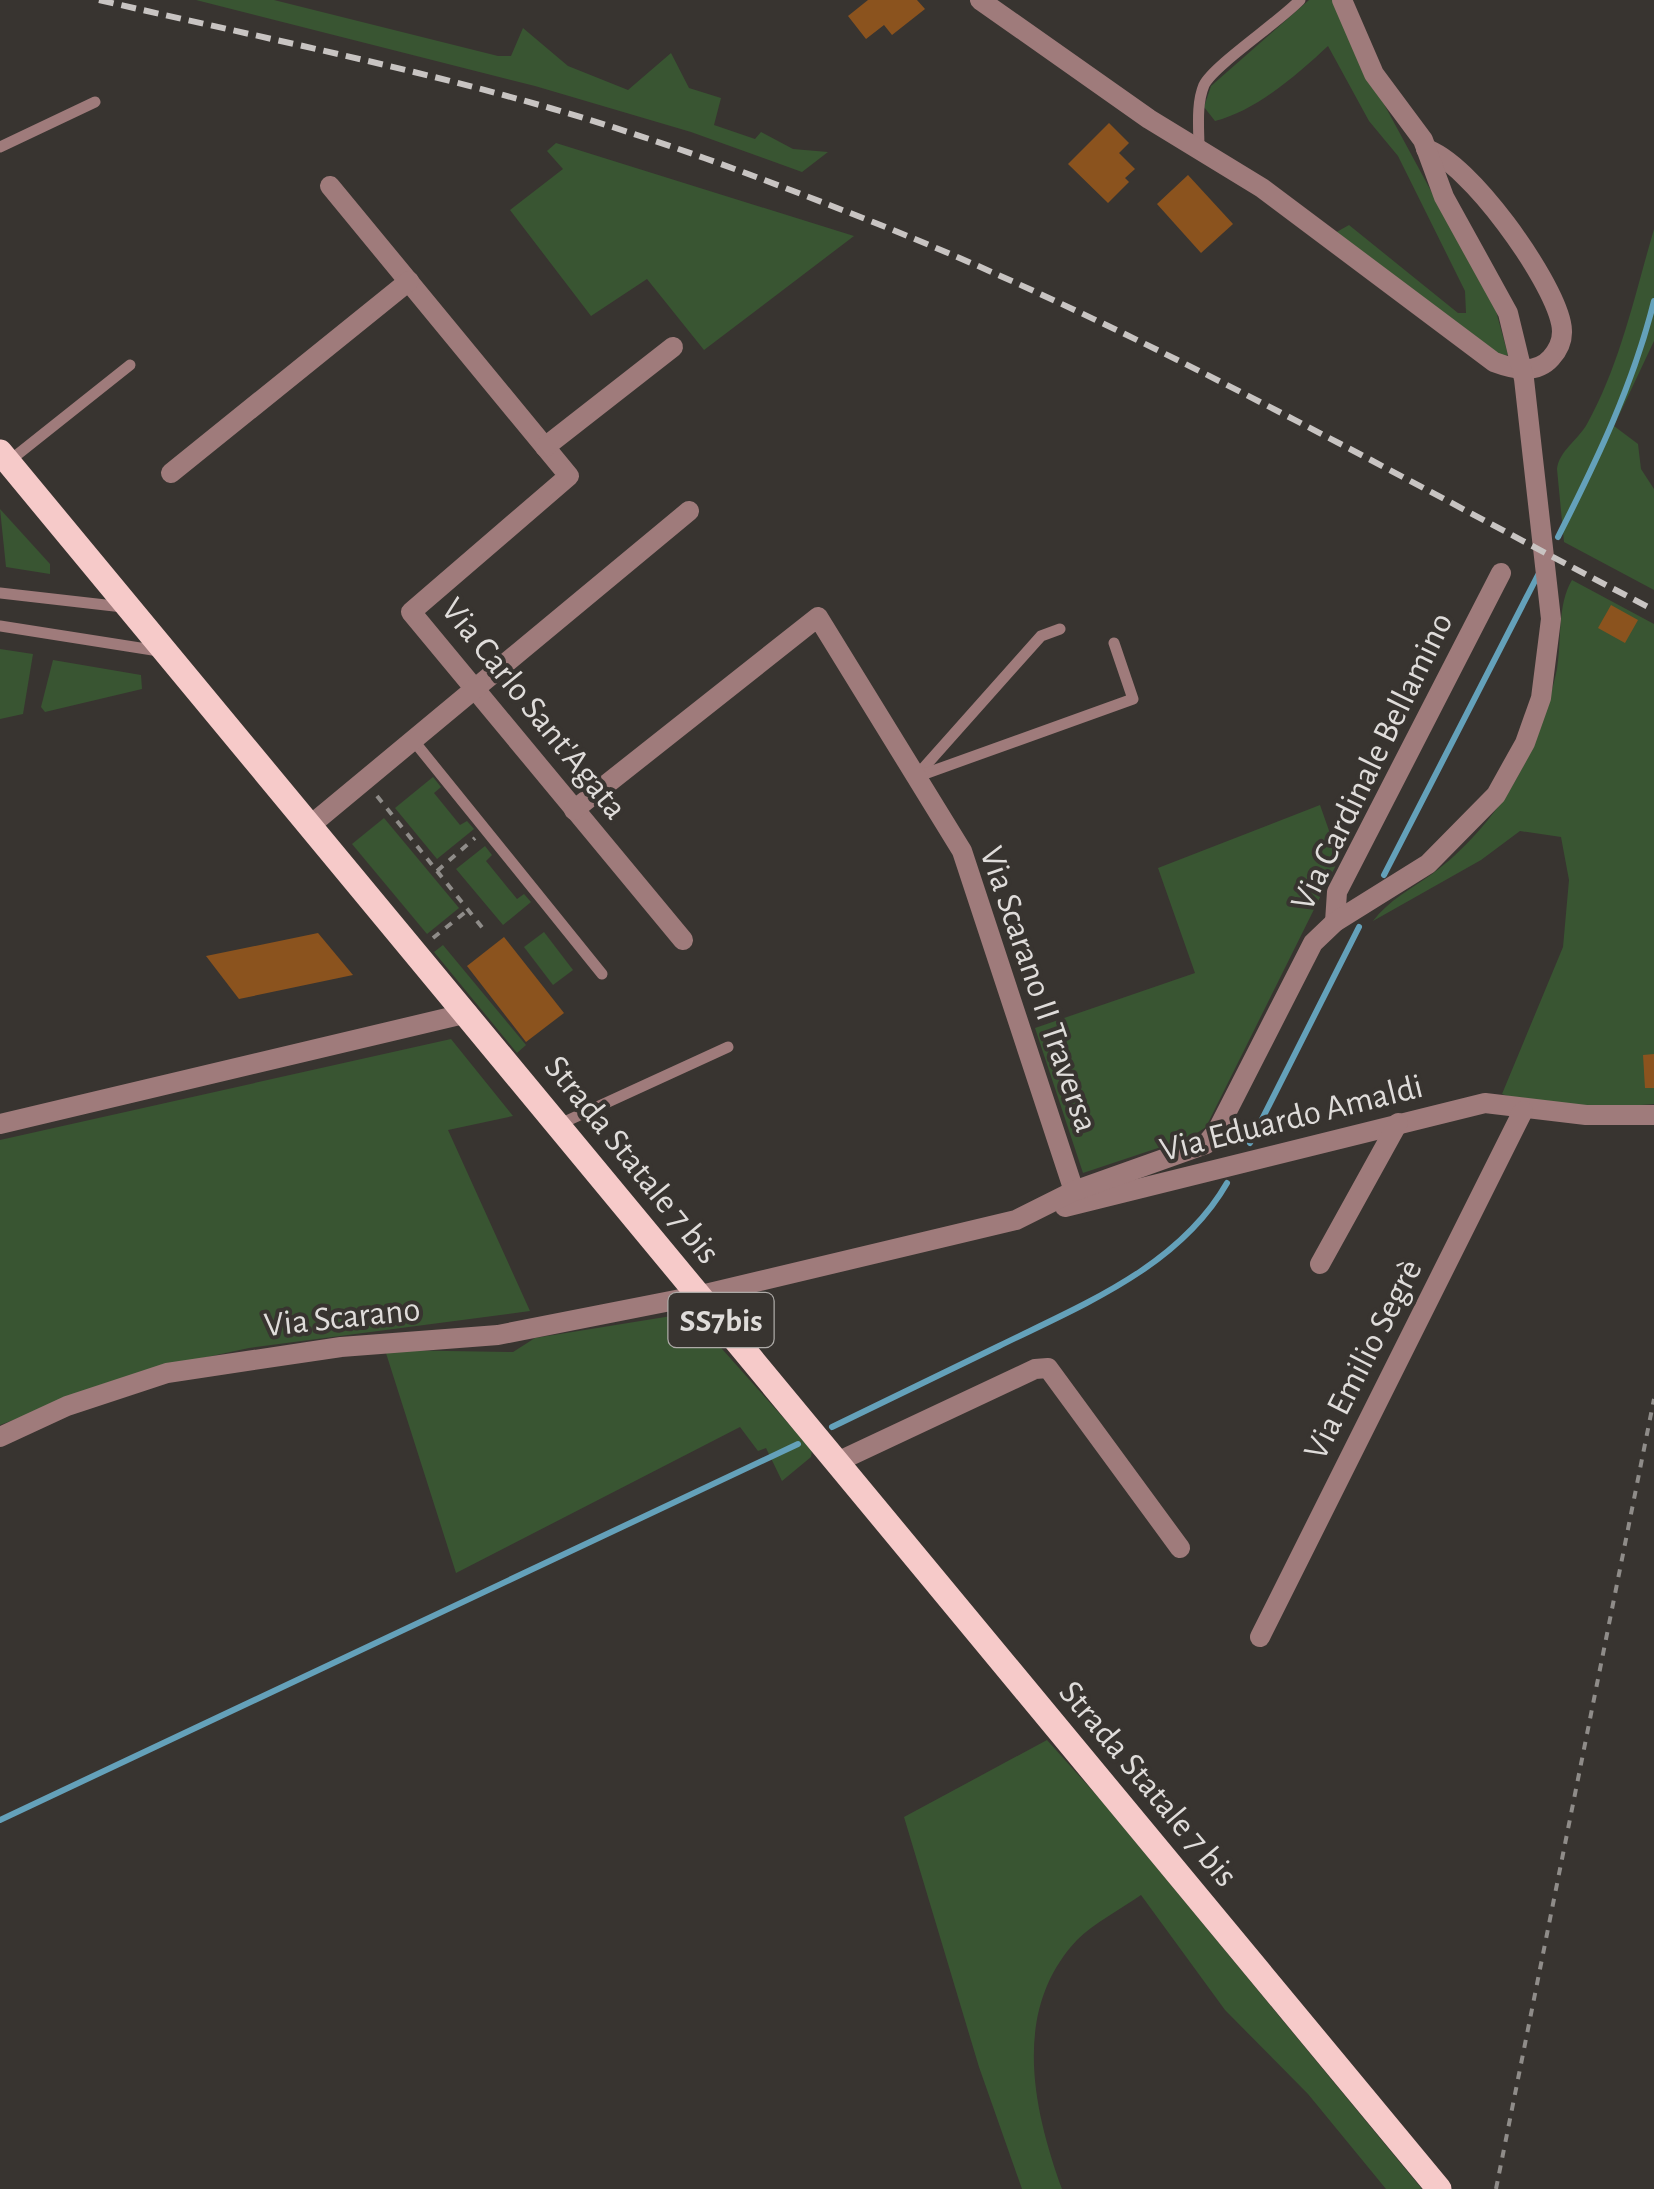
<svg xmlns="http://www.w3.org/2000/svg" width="1654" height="2189" viewBox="0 0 1654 2189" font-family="'Alegreya Sans',sans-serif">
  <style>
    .green { fill: #395532 }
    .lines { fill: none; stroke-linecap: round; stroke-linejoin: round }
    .stream { stroke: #64a1ba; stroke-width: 6 }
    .building { fill: #8b531e }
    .path { stroke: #8f8c89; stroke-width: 4; stroke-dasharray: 8 8; stroke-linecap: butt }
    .service { stroke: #9f7b7b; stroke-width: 11 }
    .minor { stroke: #9f7b7b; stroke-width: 20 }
    .primary { stroke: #f6cac9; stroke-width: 25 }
    .rail { stroke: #c8c4c2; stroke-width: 6; stroke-dasharray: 15 8; stroke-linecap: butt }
    .labels { text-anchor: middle; stroke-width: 8; stroke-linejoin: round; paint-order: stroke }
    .shield { fill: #383430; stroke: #adaaa7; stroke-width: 2.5 }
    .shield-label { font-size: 32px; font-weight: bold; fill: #dfdcda }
    .street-label { font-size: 35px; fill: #dfdcda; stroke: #383430 }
  </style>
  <rect width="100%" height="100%" fill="#383430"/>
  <!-- green -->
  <g class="green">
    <path d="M196,0H274L498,56H511L523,28L568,66L628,90L671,53L689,88L721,98L714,125L755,139L761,132L793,149L828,152L802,172L691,132L535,86Z"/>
    <path d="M1309,0H1337L1378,93L1496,311L1508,355L1498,356L1333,234L1349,225L1458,313H1466L1465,291L1398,156L1369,121L1328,46C1298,74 1256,111 1215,121L1204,107L1211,86Z"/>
    <path d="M556,143L854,236L704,350L647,279L591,316L510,210L563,169L547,151Z"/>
    <path d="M1654,229V341L1614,426L1638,444L1641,469L1654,489V590L1564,542L1557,469C1559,451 1578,440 1587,424C1620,365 1635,294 1654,229Z"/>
    <path d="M0,509L50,564V574L6,567Z"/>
    <path d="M1572,580L1654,624V1104C1600,1108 1554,1111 1502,1094L1563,947L1569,880L1561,837L1520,831L1481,860L1373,921C1389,900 1411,889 1432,874C1464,851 1494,816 1514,783C1534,749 1549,707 1557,669C1562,639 1557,605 1572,580Z"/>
    <path d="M0,649L33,654L23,714L0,719Z"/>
    <path d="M53,660L141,675L142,689L45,712L41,707Z"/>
    <path d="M433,777L441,787L434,793L460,825L467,821L474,829L437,859L395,808Z"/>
    <path d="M1320,805L1339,859L1206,1127L1191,1137L1083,1173L1035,1028L1195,973L1158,868Z"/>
    <path d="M384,818L459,908L427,934L352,844Z"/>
    <path d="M485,846L492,855L486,861L517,899L524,894L531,902L503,925L456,869Z"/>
    <path d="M544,932L573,970L553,985L524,947Z"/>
    <path d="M443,945L526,1045L517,1053L434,952Z"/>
    <path d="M451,1039L513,1116L448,1130L530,1311L249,1348L142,1371L0,1425V1140Z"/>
    <path d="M690,1313L812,1450L811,1457L782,1481L766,1448L758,1451L740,1427L456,1573L385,1350L513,1352L535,1338Z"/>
    <path d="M1047,1740L1100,1799L1422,2189H1386L1308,2094L1225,2010L1141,1895C1121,1909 1094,1923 1077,1940C1011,2010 1033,2109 1062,2189H1022L979,2067L904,1817Z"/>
  </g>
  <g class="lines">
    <!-- stream -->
    <g class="stream">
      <path d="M1558,537C1597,460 1633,385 1654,301"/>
      <path d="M1384,875L1538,575"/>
      <path d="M1250,1143L1359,927"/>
      <path d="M832,1427C888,1400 943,1373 999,1346C1082,1305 1179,1267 1227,1183"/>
      <path d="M0,1820L798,1444"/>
    </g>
  </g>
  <!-- building -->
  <g class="building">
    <path d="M868,0H917L925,9L892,35L884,25L866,39L848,16Z"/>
    <path d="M1109,123L1129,143L1119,153L1135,169L1125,178L1129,182L1108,203L1068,164Z"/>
    <path d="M1188,175L1233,224L1201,253L1157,204Z"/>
    <path d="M1611,605L1638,620L1625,643L1598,628Z"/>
    <path d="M318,933L353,975L239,999L206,956Z"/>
    <path d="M504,937L564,1013L526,1042L467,966Z"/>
    <path d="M1654,1054V1088H1645L1643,1055Z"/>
  </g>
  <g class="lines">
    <!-- path -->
    <g class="path">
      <path d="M377,796L485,931"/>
      <path d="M437,871L475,838"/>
      <path d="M433,938L468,910"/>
      <path d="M1496,2189L1654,1399"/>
    </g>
    <!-- service -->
    <g class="service">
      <path d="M0,147L95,102"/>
      <path d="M1199,149C1199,129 1196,104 1204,85C1213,66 1279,22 1300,0"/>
      <path d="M8,462L130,365"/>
      <path d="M0,593L123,607"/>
      <path d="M0,626L159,651"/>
      <path d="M413,740L602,974"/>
      <path d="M919,773L1041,636L1060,629"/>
      <path d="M916,777L1133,699L1114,643"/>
      <path d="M560,1124L728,1047"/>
    </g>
    <!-- minor -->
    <g class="minor">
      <path d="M980,0L1149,119L1262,188L1494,362C1513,369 1536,375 1551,358C1560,348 1564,336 1561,323C1551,277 1469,162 1426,149"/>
      <path d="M330,186L569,476L411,612L683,940"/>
      <path d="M545,447L673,347"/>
      <path d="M171,473L409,281"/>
      <path d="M574,810L818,617L962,851L1074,1191"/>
      <path d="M312,824L689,511"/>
      <path d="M1335,922L1337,892L1501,573"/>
      <path d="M0,1124L468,1013"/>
      <path d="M1065,1207L1485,1103L1586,1115H1654"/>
      <path d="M1320,1264L1398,1123"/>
      <path d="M0,1437L67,1406L167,1373L341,1347L498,1335L701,1295L1016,1220L1074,1191L1206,1144L1217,1131L1313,943L1335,922L1428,864L1496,795L1525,743L1541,698L1551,619L1524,379L1508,313L1444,197L1423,140L1374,74L1342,0"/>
      <path d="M837,1462L1035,1369L1048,1368L1180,1548"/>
      <path d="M1260,1637L1523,1111"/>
    </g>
    <!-- primary -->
    <path class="primary" d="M0,452L1439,2189"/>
    <!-- rail -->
    <path class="rail" d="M99,0C249,35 401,65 550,108C647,136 743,171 837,208C1120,316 1386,471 1654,610"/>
  </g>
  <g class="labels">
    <!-- shield labels -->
    <rect class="shield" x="668.5" y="1293" width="105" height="54" rx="8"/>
    <g class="shield-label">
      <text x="721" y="1331">SS7bis</text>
    </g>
    <!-- street labels -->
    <g class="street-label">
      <text transform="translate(535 708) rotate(51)" y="12">Via Carlo Sant'Agata</text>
      <text transform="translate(1371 761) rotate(-64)" y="12">Via Cardinale Bellamino</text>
      <text transform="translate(1040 989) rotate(71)" y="12">Via Scarano II Traversa</text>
      <text transform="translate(1291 1117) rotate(-14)" y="12">Via Eduardo Amaldi</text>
      <text transform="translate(633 1159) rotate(51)" y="12">Strada Statale 7 bis</text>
      <text transform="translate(342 1316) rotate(-6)" y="12">Via Scarano</text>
      <text transform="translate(1362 1359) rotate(-63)" y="12">Via Emilio Segrè</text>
      <text transform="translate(1149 1783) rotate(50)" y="12">Strada Statale 7 bis</text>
    </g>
  </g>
</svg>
